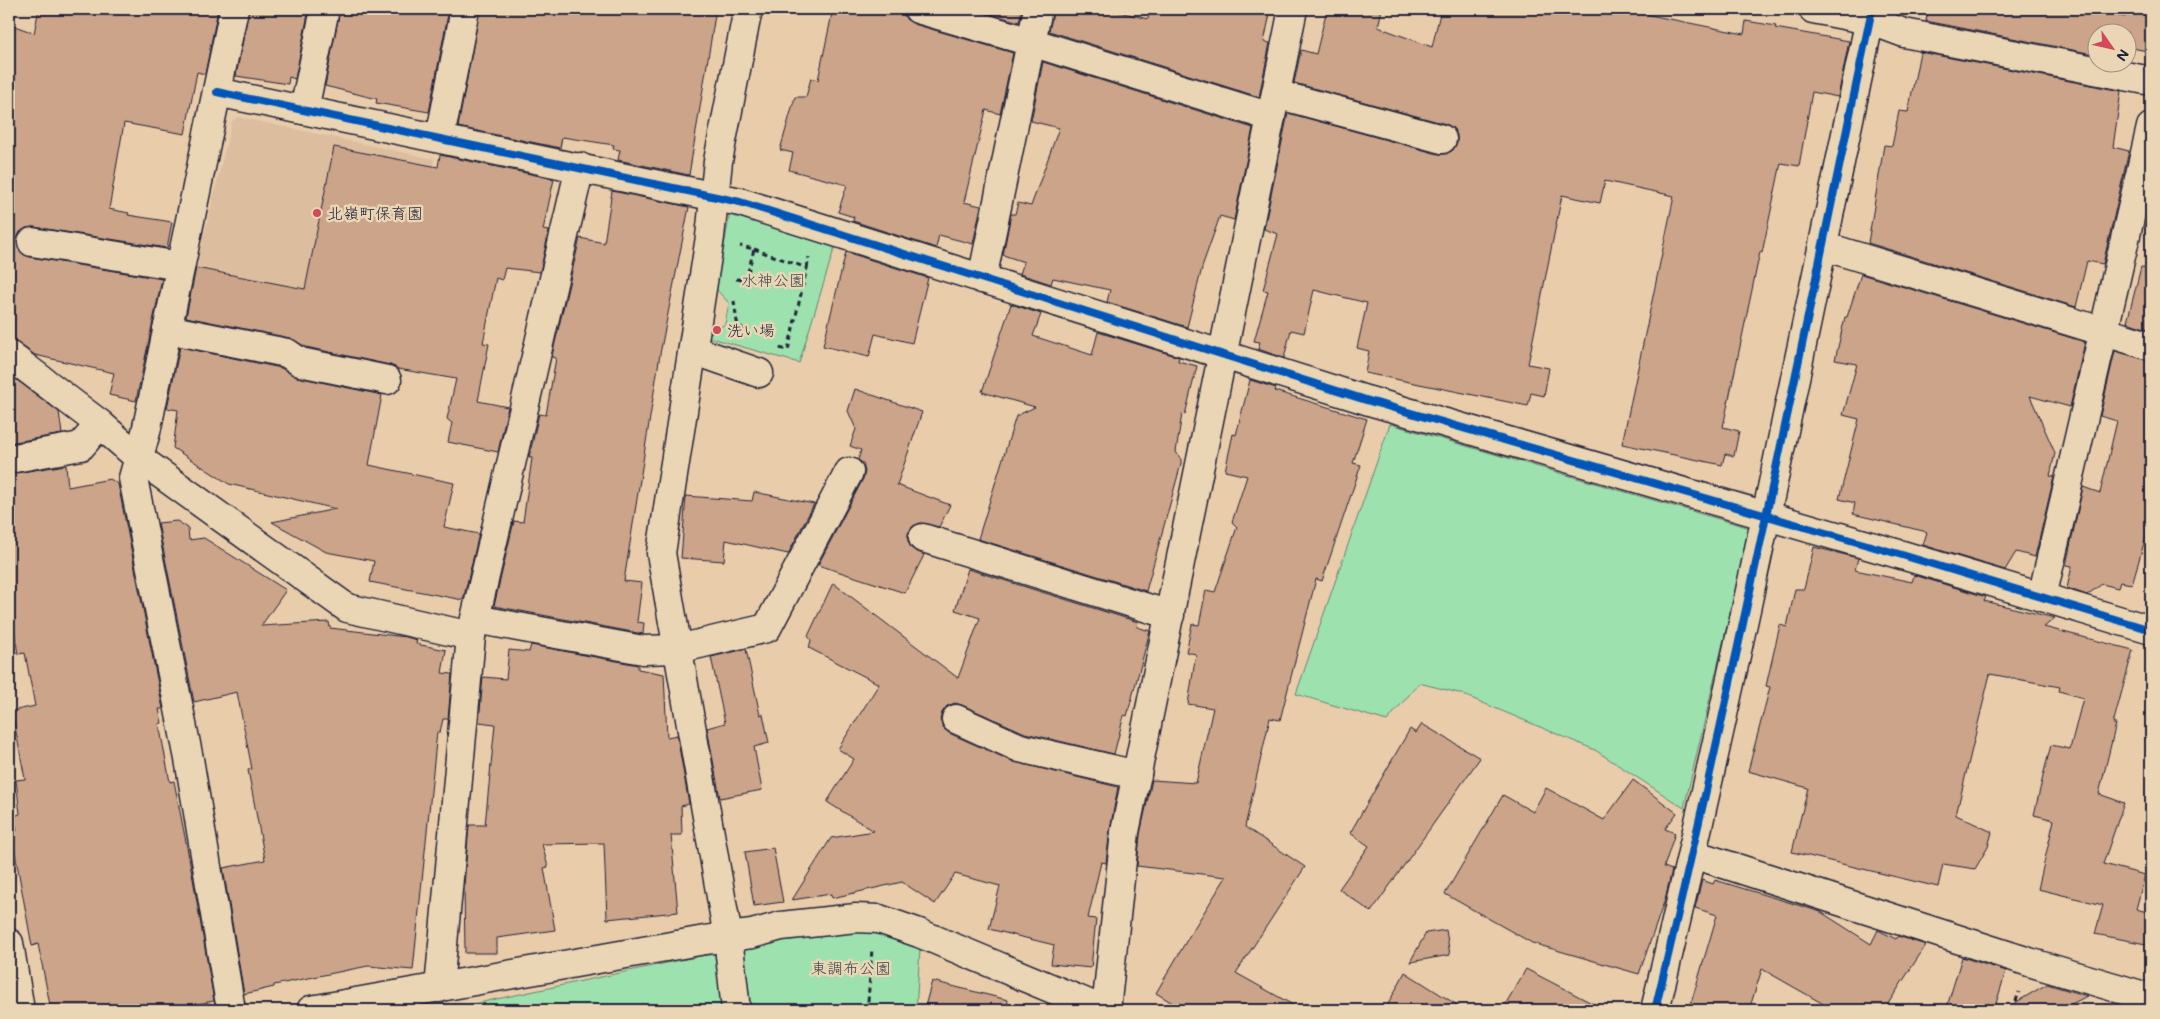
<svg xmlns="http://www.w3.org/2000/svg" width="2160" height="1019" viewBox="0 0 2160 1019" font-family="Mali,'Klee One',sans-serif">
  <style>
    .built { fill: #dcbe9f }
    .green { fill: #9de2ae; stroke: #608274 }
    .building { fill: #cba489; stroke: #22223b }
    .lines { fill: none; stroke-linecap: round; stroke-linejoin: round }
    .minor-casing { stroke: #22223b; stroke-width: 31 }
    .path { stroke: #22223b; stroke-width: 3; stroke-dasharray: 5 4; stroke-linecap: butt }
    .minor { stroke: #ead6b4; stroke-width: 28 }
    .cycleway-casing { stroke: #ead6b4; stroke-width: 11 }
    .cycleway { stroke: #0057b8; stroke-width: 8 }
    .poi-dot { fill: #d1495b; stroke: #ead6b4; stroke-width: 2 }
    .labels { text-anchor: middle; stroke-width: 5; stroke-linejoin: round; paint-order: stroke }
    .poi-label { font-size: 16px; fill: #22223b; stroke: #ead6b4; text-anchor: start }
    .park-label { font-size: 16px; fill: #3b4852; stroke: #ead6b4 }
  </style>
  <rect width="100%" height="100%" fill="#e9cdab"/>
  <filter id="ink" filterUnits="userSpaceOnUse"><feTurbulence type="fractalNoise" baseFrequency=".02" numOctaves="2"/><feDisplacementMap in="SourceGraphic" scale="10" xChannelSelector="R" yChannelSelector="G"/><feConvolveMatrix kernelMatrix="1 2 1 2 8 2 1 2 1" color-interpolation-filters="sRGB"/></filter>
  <g filter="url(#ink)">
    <!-- built -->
    <path class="built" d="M239,117L434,159L406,309L196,267L232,121Z"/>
    <!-- green -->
    <g class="green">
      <path d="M730,213L835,246L799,363L708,337L709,334L725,324L729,303L716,289Z"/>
      <path d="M1390,424L1750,528L1684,808L1595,750L1459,693L1419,683L1387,721L1296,694Z"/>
      <path d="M851,924L890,933L920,949L916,1010H445Z"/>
    </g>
    <!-- building -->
    <g class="building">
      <path d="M39,9H218L205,74L197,72L185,134L124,123L109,209L129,213L128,215L172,222L167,248L34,227L26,228L20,232L17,239L18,248L23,254L30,257L162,279L136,401L109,395L114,373L35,355L18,343L9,340V24L34,33Z"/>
      <path d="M249,9H309L295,79L289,77L288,84L236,76Z"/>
      <path d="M340,9H449L429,112L376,103L377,99L325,86Z"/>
      <path d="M480,9H716L689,175L618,160L620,150L613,149L614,145L562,137L560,148L458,127Z"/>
      <path d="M833,9H856L884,15L885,9H903L906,19L914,24L1013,53L1000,114L986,110L964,202L981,206L973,244L939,235L936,248L853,221L854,217L838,212L847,185L789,170L793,153L780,150L795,97H806L811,78L818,80Z"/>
      <path d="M973,9H1022L1019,22Z"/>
      <path d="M1062,9H1107L1148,19L1150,9H1271L1264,42L1270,43L1259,97L1049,31L1053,13Z"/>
      <path d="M1327,9H1382L1378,27L1432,47L1441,9H1620L1744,34L1746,21L1776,26L1775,28L1849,41L1838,97L1812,92L1799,166L1781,163L1762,253L1760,252L1723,427L1739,431L1734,456L1725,454L1722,465L1622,444L1674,196L1605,181L1600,203L1562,195L1528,364L1549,368L1544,396L1531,393L1528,406L1365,373L1369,351L1357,348L1367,303L1314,290L1304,333L1291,330L1284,358L1258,349L1260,342L1254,341L1268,291L1263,290L1278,234L1264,229L1288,113L1438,154H1446L1453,150L1457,143V135L1453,128L1446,124L1294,83L1301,50L1316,54Z"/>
      <path d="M1928,9H2081L2125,17L2127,9H2151V52L2128,47V32H2098V55L1926,21Z"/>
      <path d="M1920,52L2121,91L2113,147L2129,151L2103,264L2087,261L2076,307L1868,243L1884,145L1892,146L1899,111L1908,112Z"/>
      <path d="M1043,62L1253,128L1234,220L1220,216L1203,264L1187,327L1107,302L1110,290L1053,278L1051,284L1020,274L1024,262L1003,255L1011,214H1015L1018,203L1031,206L1059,128L1031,121Z"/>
      <path d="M334,147L438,167L440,155L554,179L543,230L549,231L540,272L505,268L502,280L496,278L483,343L489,344L478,401L508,407L498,452L448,442L452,423L447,419L456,379L398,369L390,365L306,347L290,338L186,317L196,268L305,289Z"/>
      <path d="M612,191L689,207L660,354L624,581L642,583L637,622L644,623L643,634L494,606L514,521L523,522L532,458L529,457L539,414L546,415L556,358L552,357L553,351L580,238L604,243Z"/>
      <path d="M846,252L928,278L912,343L875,334L869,357L823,346Z"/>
      <path d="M2141,267L2151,268V330L2127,322Z"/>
      <path d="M1861,274L2085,342L2070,407L2030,396L2055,453L2050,476L2054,477L2035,557L2016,552L2005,570L1923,545L1927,532L1853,514L1855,503L1839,499L1859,419L1843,415L1857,364L1835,360L1845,317H1847Z"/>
      <path d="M1011,304L1041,314L1033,336L1092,355L1098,332L1179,357L1178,361L1197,366L1185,415L1182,414L1176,452L1181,459V464L1146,591L978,539L1016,416L1035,407L982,392Z"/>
      <path d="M180,347L281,368L297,377L382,395L369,465L454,483L444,527L479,534L463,600L370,582L374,561L326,552L272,522L336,509L229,484L173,448L178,410L167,408Z"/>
      <path d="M2115,351L2151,361V519L2132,584L2120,582L2118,588L2102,584L2087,595L2067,588L2072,566L2066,565L2083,487L2100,493L2117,421L2100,416Z"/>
      <path d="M9,374L59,412L62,434L9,443Z"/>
      <path d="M1250,380L1276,388L1275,391L1367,419L1353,463L1361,465L1322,581L1316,579L1280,720L1270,718L1245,827L1305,867L1236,973L1302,1010H1184L1156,993L1191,933L1226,877L1137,866L1140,834L1152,780L1196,783L1213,708L1188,704L1196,654L1186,652L1192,624L1199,625L1206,590L1215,592L1237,527L1232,522L1247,476L1225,471L1233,434L1236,435Z"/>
      <path d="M855,389L922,412L897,485L950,505L939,527L920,523L913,526L908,533V541L911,548L924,555L905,593L818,565L863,479L865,472L863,463L858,460L861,450L850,446L856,429L848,411Z"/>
      <path d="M66,465L68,487L110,479L118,484L163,709H159L162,723L159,724L170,782L174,781L192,873L214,1001L163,1010H51L38,944L32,946L11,831H17L14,816L20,814L16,780L25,779L12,711L35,706L25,653L18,654L9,599V474Z"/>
      <path d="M754,492L814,504L788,554L726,540L724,561L681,558L686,496L752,501Z"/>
      <path d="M177,521L188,528L189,540L204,538L286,590L261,626L329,622L330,628L406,637L417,640L416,644L446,650L442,673L452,674L448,719H443L440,732H437L413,970L368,966L274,985V987L244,994L223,868L265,860L248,770L252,769L237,692L194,702L158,523Z"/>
      <path d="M1814,547L1858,558L1855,570L1912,582L1914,575L1986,597L1984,601L2055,618L2044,627L2133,650L2113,724H2116L2099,794L2124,803L2103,864L2145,875L2136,909L2151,913V945L2095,934L2103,905L2038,889L2054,820L2034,815L2044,772L2051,745L2070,749L2083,698L2059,691L2060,687L1990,674L1956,815L1992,832L1988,847L1975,869L1943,864L1938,887L1792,852L1808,788L1748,771L1770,687L1766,686L1780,625L1787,627L1795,589H1804Z"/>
      <path d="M968,569L1138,622L1137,627L1150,631L1127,716L1124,715L1114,754L1025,733L962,705L955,703L947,706L942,713L940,720L943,728L949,733L1014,762L1118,787L1110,829L1106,863L1101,862L1088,918L1096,919L1091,968L1051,964L1054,945L989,929L1000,886L955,874L935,904L902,882L832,898L831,894L792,900L831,838L874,831L827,802L854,759L838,749L879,684L809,648L811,640L808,636L833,583L958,678L980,618L955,610Z"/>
      <path d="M531,645L638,665V669L664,674L667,737L677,735L689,804L681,806L682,835H671L678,912L607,919L604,843L542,844L548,867L544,868L555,930L497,938V953H465L464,886L469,825H485L495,724L479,722L483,677L506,679L509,650L529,652Z"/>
      <path d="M746,649L760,715L763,714L769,743L754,747L762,790L720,798L707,728L725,723L711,657Z"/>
      <path d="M1422,724L1480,758L1371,912L1339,889L1369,846L1350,833L1410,729L1416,733Z"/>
      <path d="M1633,780L1677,813L1665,829L1675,833L1664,867L1672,870L1665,899L1639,974L1532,943L1445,894L1503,795L1533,812L1546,788L1604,820Z"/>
      <path d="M773,848L783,902L754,906L745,852Z"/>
      <path d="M1702,880L1713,884L1715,880L1821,912L1871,944L1878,930L1896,939L1898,936L1926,945L1884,1010H1834L1762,969L1749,1010H1689L1717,915L1695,908Z"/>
      <path d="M1446,930L1450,955L1410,962L1426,933Z"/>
      <path d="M1962,957L2006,971L1994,1010H1946Z"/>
      <path d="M1526,969L1605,1010H1502Z"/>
      <path d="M1405,972L1465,1010H1385Z"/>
      <path d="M932,981L1008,1000L1007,1010H924Z"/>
      <path d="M2047,984L2087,996L2060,1010H2003Z"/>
    </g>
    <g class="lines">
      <defs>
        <g id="minor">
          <path d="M918,9L1031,42L982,279"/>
          <path d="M1038,9L1031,42L1271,117"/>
          <path d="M1813,9L1869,20L1904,33L2151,81"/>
          <path d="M217,92L740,202L1366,400L1902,555L2151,630"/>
          <path d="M1276,94L1442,139"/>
          <path d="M304,110L325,9"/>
          <path d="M440,138L465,9"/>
          <path d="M32,242L180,266"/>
          <path d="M1823,246L2151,346"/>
          <path d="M167,329L287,353L300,362L387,380"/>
          <path d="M693,350L759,373"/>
          <path d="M9,355L100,424L140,459L347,608L471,636"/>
          <path d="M9,459L81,446L100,424"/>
          <path d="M923,538L1170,615"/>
          <path d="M2042,597L2151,127"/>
          <path d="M475,619L643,650L678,649L767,628L849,472"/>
          <path d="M956,719L1020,748L1137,775"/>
          <path d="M1693,854L2029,962L2151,998"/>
          <path d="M9,943L20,1010"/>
          <path d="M439,988L471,636L580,167"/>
          <path d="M231,1010L189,759L133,478L146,432L234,9"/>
          <path d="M311,1010L705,940L752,934L781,926L856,918L879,919L919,933L1103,1010"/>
          <path d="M736,1010L728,937L661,553L710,237L718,161L748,9"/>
          <path d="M1106,1010L1125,832L1293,9"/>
          <path d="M1655,1010C1735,678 1802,343 1872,9"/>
        </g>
      </defs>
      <!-- minor casing -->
      <use href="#minor" class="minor-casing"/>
      <!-- path -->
      <g class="path">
        <path d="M754,249L807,268L788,350L779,348"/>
        <path d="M807,268L809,257"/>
        <path d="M736,279L746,280L754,249L740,246"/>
        <path d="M734,301L737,322L747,334"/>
        <path d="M871,1010L868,1001L872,949"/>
        <path d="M2013,1010L2019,992"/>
      </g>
      <!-- minor -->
      <use href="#minor" class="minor"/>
      <defs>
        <g id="cycleway">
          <path d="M217,92L740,202L1366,400L1902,555L2151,630"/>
          <path d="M1655,1010C1735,678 1802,343 1872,9"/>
        </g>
      </defs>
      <!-- cycleway casing -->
      <use href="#cycleway" class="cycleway-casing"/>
      <!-- cycleway -->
      <use href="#cycleway" class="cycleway"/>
    </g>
  </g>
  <!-- markers -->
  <g class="poi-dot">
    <circle cx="317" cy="213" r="5"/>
    <circle cx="717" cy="330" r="5"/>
  </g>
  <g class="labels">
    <!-- poi labels -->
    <g class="poi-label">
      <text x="327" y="219">北嶺町保育園</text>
      <text x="727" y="336">洗い場</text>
    </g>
    <!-- park labels -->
    <g class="park-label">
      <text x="773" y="286">水神公園</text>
      <text x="851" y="974">東調布公園</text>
    </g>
  </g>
  <!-- margin -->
  <rect width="2160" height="1019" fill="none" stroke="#ead6b4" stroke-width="30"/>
  <rect x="15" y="15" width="2130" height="989" fill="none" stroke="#22223b" stroke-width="2" filter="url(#ink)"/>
  <!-- north arrow -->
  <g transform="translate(2112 48) rotate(124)"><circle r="24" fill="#ead6b4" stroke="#9a8e84"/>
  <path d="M0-4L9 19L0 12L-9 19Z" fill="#d1495b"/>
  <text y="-8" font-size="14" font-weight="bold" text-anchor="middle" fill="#22223b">N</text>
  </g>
</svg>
